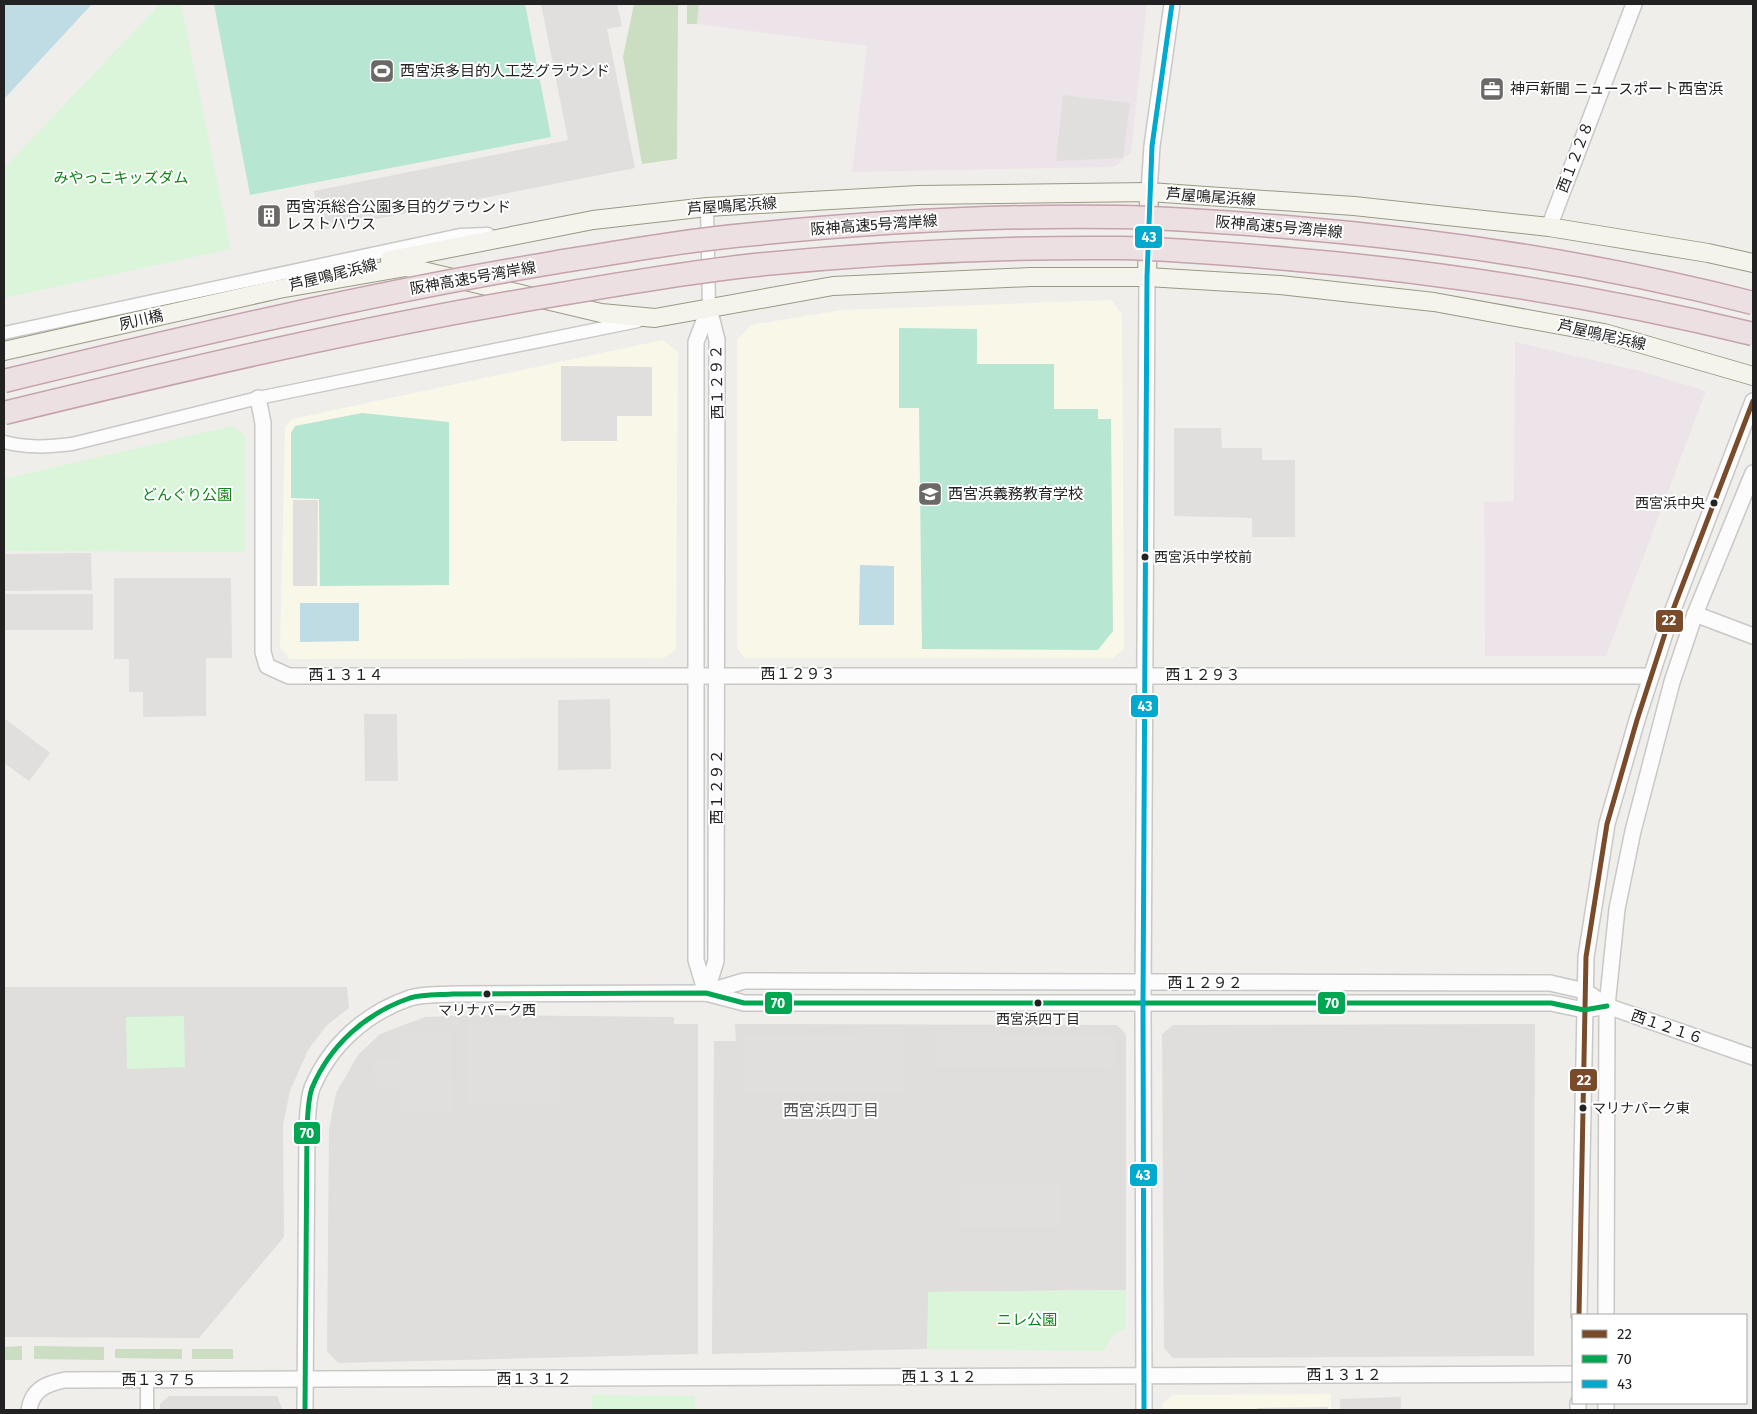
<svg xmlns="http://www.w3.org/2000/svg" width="1757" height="1414" viewBox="0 0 1757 1414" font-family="'Fira Sans','Noto Sans JP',sans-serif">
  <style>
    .residential { fill: #dfdedc }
    .industrial { fill: #ede4e9 }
    .education { fill: #f8f7e8 }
    .forest { fill: #cbdec1 }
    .park { fill: #daf5da }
    .pitch { fill: #b7e6d2 }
    .parking { fill: #e0dfde }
    .water { fill: #bfdbe3 }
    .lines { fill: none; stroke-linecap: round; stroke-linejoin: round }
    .minor-casing { stroke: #c9c8c7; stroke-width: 15 }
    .tertiary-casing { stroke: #c9c8c7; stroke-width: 18 }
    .secondary-casing { stroke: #999a82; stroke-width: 20 }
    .minor { stroke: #fdfcfc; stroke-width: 12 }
    .tertiary { stroke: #fdfcfc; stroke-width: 15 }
    .secondary { stroke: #f4f4ed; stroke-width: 18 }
    .motorway-bridge-casing { stroke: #c5a2ac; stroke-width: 25; stroke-linecap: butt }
    .motorway-bridge { stroke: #ece0e2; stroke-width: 22 }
    .bus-1-casing { stroke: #fff; stroke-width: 9 }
    .bus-2-casing { stroke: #fff; stroke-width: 9 }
    .bus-3-casing { stroke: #fff; stroke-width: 9 }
    .bus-1 { stroke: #7a4b2a; stroke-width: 5 }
    .bus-2 { stroke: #00a651; stroke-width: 5 }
    .bus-3 { stroke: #00a9ce; stroke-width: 5 }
    .bus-dot { fill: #222; stroke: #fff; stroke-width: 2 }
    .labels { text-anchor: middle; stroke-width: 4; stroke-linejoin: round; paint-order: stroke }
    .bus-label { font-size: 14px; fill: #222; stroke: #fff; text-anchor: start }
    .poi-label { font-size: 15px; fill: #222; stroke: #fff; text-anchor: start }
    .street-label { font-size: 15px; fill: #222; stroke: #fff }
    .park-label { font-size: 15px; fill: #0c8416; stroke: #fff }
    .neighbourhood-label { font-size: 16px; fill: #555; stroke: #fff }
    .line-badge { stroke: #fff; stroke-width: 2 }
    .badge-label { font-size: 14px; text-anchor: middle; font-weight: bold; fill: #fff }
  </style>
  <rect width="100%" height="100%" fill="#f0eeeb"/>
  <!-- residential -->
  <g class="residential">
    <path d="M4,987H347L349,1008L327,1025L308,1050L290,1091L283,1125L284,1237L199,1338L4,1337Z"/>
    <path d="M476,1015L674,1017V1024H698V1354L338,1363L327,1351L329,1129L336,1093L358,1055L380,1034L425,1017Z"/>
    <path d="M735,1024L1117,1025L1126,1034V1290L929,1292L927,1349L712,1354L714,1041H736Z"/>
    <path d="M1535,1024L1534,1356L1173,1358L1164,1348L1162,1034L1173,1025Z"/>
    <path d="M169,1396H277L283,1410H160V1404Z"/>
  </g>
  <!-- industrial -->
  <g class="industrial">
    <path d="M699,4H1147L1131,153L1114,167L852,172L867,46L697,24Z"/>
    <path d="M1515,342L1644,372L1706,391L1606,656H1485L1484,502L1514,501Z"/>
  </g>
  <!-- education -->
  <g class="education">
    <path d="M1111,300L1122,314L1124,649L1113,658H744L737,648V340L751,325L842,310Z"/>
    <path d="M663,340L678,352L676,649L664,658L290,659L280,648L285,427L292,419Z"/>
    <path d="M1331,1394V1410H1162V1404L1173,1395Z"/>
  </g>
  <!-- forest -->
  <g class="forest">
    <path d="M634,4H678L677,159L642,164L623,57Z"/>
    <path d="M687,4H699L697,24H687Z"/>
    <path d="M22,1346V1360H4V1347Z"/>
    <path d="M34,1346L104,1347V1360L34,1359Z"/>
    <path d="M115,1349H182V1359L115,1358Z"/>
    <rect x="192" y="1349" width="41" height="10"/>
  </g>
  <!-- park -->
  <g class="park">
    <path d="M160,4H181L231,249L4,298V168Z"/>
    <path d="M232,426L245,435V552L4,551V479Z"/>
    <path d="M184,1016L185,1067L127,1069L126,1017Z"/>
    <path d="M1126,1290V1329C1113,1331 1110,1339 1104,1351L927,1349L928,1292Z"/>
    <path d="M592,1395L695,1396V1410H592Z"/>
  </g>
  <!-- pitch -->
  <g class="pitch">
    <path d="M214,4H525L551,137L250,195Z"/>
    <path d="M899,328L977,329V364H1054V409H1098V419H1111L1113,631L1098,650L922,649L919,408H899Z"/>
    <path d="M362,413L449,422V585L320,586L319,499L291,498V433L295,426Z"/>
  </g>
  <!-- parking -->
  <g class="parking">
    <path d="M541,4H617L622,26L607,29L635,168L321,230L314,191L568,140Z"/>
    <path d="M1063,95L1130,103L1123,158L1056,161Z"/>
    <path d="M561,366L652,367V416H617V441H561Z"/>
    <path d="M1174,428H1221L1222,448H1262V460H1295V537H1252V518L1174,516Z"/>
    <path d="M293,500H318L317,586H293Z"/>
    <path d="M91,553L92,590L4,591V554Z"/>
    <path d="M114,578H231L232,658H206V716L143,717V692H129V659H114Z"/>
    <rect x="4" y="594" width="89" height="36"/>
    <path d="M610,699L611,769L558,770V700Z"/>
    <path d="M364,714H397L398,781H365Z"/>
    <path d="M4,718L50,753L29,781L4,763Z"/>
    <path d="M559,1021L560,1105H468V1022Z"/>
    <path d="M451,1032L453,1112L401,1113V1086H374L373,1060H400L399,1033Z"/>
    <path d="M905,1034V1092H744V1035Z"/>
    <path d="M936,1034L1115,1035V1068L936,1067Z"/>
    <path d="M959,1183L1061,1184L1060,1227H959Z"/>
    <path d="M1401,1397V1410H1340V1399Z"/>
    <path d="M1328,1407V1410H1257V1408Z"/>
  </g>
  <!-- water -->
  <g class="water">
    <path d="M4,4H92L4,99Z"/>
    <path d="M860,565L894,566V625H859Z"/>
    <path d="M300,603H359V641L300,642Z"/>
  </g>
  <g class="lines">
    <defs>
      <g id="minor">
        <path d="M707,207L709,308"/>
        <path d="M4,333L460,235L488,234"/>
        <path d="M4,442C27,448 48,447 72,444L258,398L638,321"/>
        <path d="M147,1410V1379"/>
      </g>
      <g id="tertiary">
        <path d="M1149,192L1152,146L1172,4"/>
        <path d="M1549,227L1634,4"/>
        <path d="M258,398L263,423V652L267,666L289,676H1650"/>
        <path d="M1695,614L1753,636"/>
        <path d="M707,992L744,981L1550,983L1585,991L1607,1006L1753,1057"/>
        <path d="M706,993L696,960V342L709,308"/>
        <path d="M706,993L716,961L717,340L709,308"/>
        <path d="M1579,1315L1586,957L1607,824L1637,720L1671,615L1753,401"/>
        <path d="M1606,1315L1607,1006L1617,909L1633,831L1672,682L1695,614L1753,473"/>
        <path d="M1578,1403V1410"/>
        <path d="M29,1410C32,1390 45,1384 65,1380L1573,1374"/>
        <path d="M305,1410L307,1126C308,1114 308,1099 312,1088C330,1045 366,1013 410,998C423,994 439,995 452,994L706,993L744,1003H1551L1584,1010L1607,1006"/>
        <path d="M1144,1410L1143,1003L1147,277"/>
        <path d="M1606,1410V1403"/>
      </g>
      <g id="secondary">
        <path d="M390,260L593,220L707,207L918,195L1149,192L1354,206L1549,227L1708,253L1753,263"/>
        <path d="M1147,277L1149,192"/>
        <path d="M4,351L279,289L406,267L601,313L655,318L833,286L1030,277H1147L1280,285L1434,302L1604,333L1753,376"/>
      </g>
    </defs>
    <!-- minor casing -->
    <use href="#minor" class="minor-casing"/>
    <!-- tertiary casing -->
    <use href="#tertiary" class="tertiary-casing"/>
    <!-- secondary casing -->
    <use href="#secondary" class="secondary-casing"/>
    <!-- minor -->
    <use href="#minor" class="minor"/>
    <!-- tertiary -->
    <use href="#tertiary" class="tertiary"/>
    <!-- secondary -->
    <use href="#secondary" class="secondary"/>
    <defs>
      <g id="motorway-bridge">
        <path d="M4,381C186,337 367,294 552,263C619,252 687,240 755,234C876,222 997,215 1119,217C1178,218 1238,223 1297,228C1450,241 1604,265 1753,303"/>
        <path d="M4,413C189,368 373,325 561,294C625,283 690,272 755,265C875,253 998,247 1119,248C1175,249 1232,254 1288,259C1445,272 1600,297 1753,334"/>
      </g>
    </defs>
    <!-- motorway-bridge casing -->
    <use href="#motorway-bridge" class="motorway-bridge-casing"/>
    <!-- motorway-bridge -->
    <use href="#motorway-bridge" class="motorway-bridge"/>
    <defs>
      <path id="bus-1" d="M1579,1315L1586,957L1607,824L1637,720L1671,615L1753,401"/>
      <path id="bus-2" d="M305,1410L307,1126C308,1114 308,1099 312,1088C330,1045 366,1013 410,998C423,994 439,995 452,994L706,993L744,1003H1551L1584,1010L1607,1006"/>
      <path id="bus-3" d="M1144,1410L1143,1003L1147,277L1152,146L1172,4"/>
    </defs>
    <!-- bus-1 casing -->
    <use href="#bus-1" class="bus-1-casing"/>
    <!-- bus-2 casing -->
    <use href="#bus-2" class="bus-2-casing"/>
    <!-- bus-3 casing -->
    <use href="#bus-3" class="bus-3-casing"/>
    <!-- bus-1 -->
    <use href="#bus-1" class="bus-1"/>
    <!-- bus-2 -->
    <use href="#bus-2" class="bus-2"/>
    <!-- bus-3 -->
    <use href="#bus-3" class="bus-3"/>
  </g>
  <!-- icons -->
  <defs>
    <symbol id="stadium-square" viewBox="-11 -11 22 22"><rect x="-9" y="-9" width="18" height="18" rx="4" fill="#6a6968" stroke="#fff"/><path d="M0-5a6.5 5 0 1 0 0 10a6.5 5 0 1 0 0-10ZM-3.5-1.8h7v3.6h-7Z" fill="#fff"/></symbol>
    <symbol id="office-square" viewBox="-11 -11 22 22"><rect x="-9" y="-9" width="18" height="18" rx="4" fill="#6a6968" stroke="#fff"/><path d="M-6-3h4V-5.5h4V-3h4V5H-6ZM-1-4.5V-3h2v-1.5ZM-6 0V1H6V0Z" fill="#fff"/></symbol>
    <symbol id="building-square" viewBox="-11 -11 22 22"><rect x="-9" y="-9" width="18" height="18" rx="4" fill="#6a6968" stroke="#fff"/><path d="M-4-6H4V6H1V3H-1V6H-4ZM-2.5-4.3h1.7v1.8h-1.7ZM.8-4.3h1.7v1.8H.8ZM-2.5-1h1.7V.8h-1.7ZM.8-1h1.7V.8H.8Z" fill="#fff"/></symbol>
    <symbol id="school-square" viewBox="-11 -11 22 22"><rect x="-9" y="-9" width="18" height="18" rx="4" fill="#6a6968" stroke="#fff"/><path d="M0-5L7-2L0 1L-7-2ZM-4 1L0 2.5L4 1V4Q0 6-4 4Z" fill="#fff"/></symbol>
  </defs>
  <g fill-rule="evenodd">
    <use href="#stadium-square" x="368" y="57" width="28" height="28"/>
    <use href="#office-square" x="1478" y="75" width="28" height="28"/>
    <use href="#building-square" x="255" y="202" width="28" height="28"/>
    <use href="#school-square" x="916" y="480" width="28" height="28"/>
  </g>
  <!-- markers -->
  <g class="bus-dot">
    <circle cx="1714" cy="503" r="4.5"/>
    <circle cx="1145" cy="557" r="4.5"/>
    <circle cx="487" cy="994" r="4.5"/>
    <circle cx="1038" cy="1003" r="4.5"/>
    <circle cx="1583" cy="1108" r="4.5"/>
  </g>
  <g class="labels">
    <!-- bus labels -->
    <g class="bus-label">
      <text x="1705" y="508" text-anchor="end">西宮浜中央</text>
      <text x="1154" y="562">西宮浜中学校前</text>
      <text x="487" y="1015" text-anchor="middle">マリナパーク西</text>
      <text x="1038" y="1024" text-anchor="middle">西宮浜四丁目</text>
      <text x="1592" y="1113">マリナパーク東</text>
    </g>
    <!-- poi labels -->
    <g class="poi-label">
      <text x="400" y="76">西宮浜多目的人工芝グラウンド</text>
      <text x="1510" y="94">神戸新聞 ニュースポート西宮浜</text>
      <text x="286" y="212">西宮浜総合公園多目的グラウンド<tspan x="286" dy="17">レストハウス</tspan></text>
      <text x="948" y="499">西宮浜義務教育学校</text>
    </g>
    <!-- street labels -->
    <g class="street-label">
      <text transform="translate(1575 157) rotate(-69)" y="5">西１２２８</text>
      <text transform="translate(1211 197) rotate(4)" y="5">芦屋鳴尾浜線</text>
      <text transform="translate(732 206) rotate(-4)" y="5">芦屋鳴尾浜線</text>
      <text transform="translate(874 225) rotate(-4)" y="5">阪神高速5号湾岸線</text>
      <text transform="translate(1279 227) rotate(5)" y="5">阪神高速5号湾岸線</text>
      <text transform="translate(333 275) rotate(-14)" y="5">芦屋鳴尾浜線</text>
      <text transform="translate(473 278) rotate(-10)" y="5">阪神高速5号湾岸線</text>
      <text transform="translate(141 320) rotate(-13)" y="5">夙川橋</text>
      <text transform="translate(1602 335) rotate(13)" y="5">芦屋鳴尾浜線</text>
      <text transform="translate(717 382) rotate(-91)" y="5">西１２９２</text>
      <text x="798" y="679">西１２９３</text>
      <text x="346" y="680">西１３１４</text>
      <text x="1203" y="680">西１２９３</text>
      <text transform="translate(717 787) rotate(-90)" y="5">西１２９２</text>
      <text x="1205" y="988">西１２９２</text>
      <text transform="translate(1667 1027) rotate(19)" y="5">西１２１６</text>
      <text x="1344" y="1380">西１３１２</text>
      <text x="939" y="1382">西１３１２</text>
      <text x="534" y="1384">西１３１２</text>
      <text x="159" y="1385">西１３７５</text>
    </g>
    <!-- park labels -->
    <g class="park-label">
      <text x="121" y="183">みやっこキッズダム</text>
      <text x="187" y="500">どんぐり公園</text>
      <text x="1027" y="1325">ニレ公園</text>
    </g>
    <!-- neighbourhood labels -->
    <g class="neighbourhood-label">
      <text x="831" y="1116">西宮浜四丁目</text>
    </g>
  </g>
  <g class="line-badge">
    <rect x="1134" y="225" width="29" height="24" rx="5" fill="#00a9ce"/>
    <rect x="1655" y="609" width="29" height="24" rx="5" fill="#7a4b2a"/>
    <rect x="1130" y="694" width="29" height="24" rx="5" fill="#00a9ce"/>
    <rect x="764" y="991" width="29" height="24" rx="5" fill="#00a651"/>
    <rect x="1317" y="991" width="29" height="24" rx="5" fill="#00a651"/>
    <rect x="1569" y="1068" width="29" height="24" rx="5" fill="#7a4b2a"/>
    <rect x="293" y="1121" width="28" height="24" rx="5" fill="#00a651"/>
    <rect x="1129" y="1163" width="29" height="24" rx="5" fill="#00a9ce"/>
  </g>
  <g class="badge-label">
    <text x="1149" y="242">43</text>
    <text x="1669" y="625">22</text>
    <text x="1145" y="711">43</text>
    <text x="778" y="1008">70</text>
    <text x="1332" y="1008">70</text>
    <text x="1584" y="1085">22</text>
    <text x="307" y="1138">70</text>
    <text x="1143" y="1180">43</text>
  </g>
  <!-- border -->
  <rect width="1757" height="1414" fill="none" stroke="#222222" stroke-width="10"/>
  <!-- legend -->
  <rect x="1572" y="1314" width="175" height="90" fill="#ffffff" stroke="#a7a7a7"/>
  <rect x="1582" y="1330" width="25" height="8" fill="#7a4b2a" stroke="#a7a7a7"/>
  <text x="1617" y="1339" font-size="15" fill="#222222">22</text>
  <rect x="1582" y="1355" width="25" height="8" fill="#00a651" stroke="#a7a7a7"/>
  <text x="1617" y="1364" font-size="15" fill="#222222">70</text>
  <rect x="1582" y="1380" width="25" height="8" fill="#00a9ce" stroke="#a7a7a7"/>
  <text x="1617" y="1389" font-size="15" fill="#222222">43</text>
</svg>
